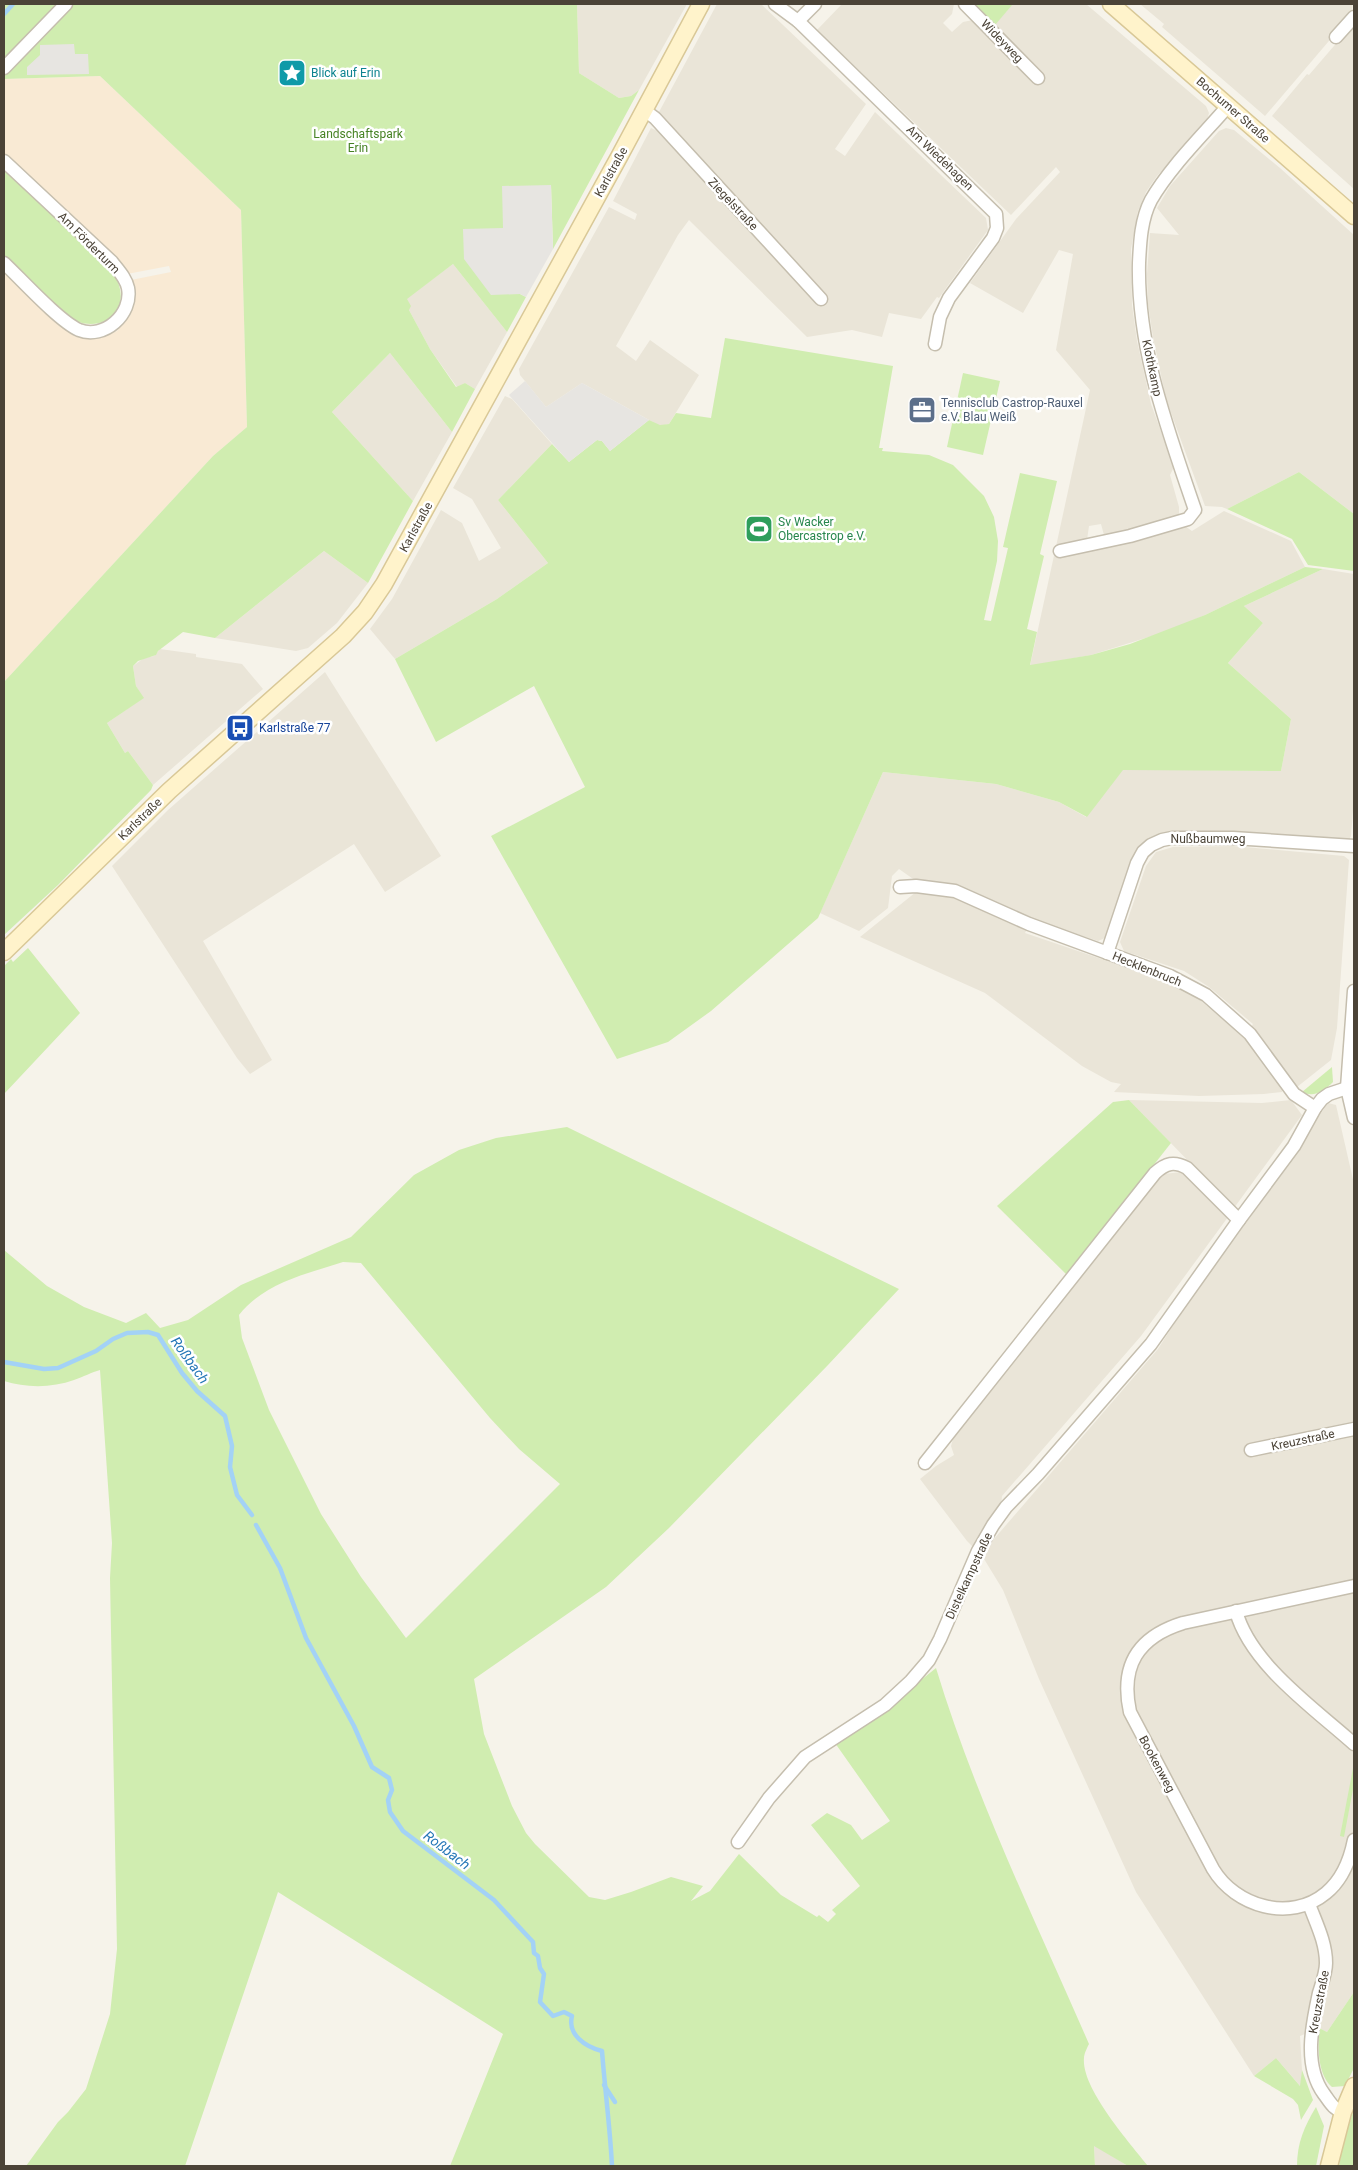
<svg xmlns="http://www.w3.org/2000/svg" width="1358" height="2170" viewBox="0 0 1358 2170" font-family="Roboto,sans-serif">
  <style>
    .residential { fill: #eae5d8 }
    .commercial { fill: #f9ead4 }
    .green { fill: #d0edb0; fill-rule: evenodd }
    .parking { fill: #e7e5e1 }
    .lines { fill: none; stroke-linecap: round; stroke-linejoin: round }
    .stream { stroke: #a3d2f6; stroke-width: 4.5 }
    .street-casing { stroke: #c5beae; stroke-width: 15 }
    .secondary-casing { stroke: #d9c897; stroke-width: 19 }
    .street { stroke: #fff; stroke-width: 12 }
    .secondary { stroke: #fff3cb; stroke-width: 16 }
    .labels { text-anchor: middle; stroke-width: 5; stroke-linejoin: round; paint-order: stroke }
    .street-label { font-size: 12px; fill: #4b4337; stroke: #fff }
    .culture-label { font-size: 12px; fill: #0d838f; stroke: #fff; text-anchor: start }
    .park-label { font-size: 12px; fill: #468224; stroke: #fff }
    .service-label { font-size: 12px; fill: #4e5e75; stroke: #fff; text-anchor: start }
    .leisure-label { font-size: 12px; fill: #27864d; stroke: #fff; text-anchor: start }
    .transit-label { font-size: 12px; fill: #164399; stroke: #fff; text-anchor: start }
    .water-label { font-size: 14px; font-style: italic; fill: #2577b7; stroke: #fff }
  </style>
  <rect width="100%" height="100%" fill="#f6f3ea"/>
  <!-- residential -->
  <g class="residential">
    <path d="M577,4H687L639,90L631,96L619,98L579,73Z"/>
    <path d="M717,4H761L866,104L835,149L845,156L875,112L986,218L988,230L939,298L937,297L921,319L889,313L882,337L852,330L807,337L689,220L678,235L616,346L636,361L650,340L699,375L669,424L660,426L582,383L546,407L520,375L519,369L609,207L635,220L637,214L613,201L651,128L662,133L668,122L659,112Z"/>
    <path d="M842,4H954L952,14L943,23L952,32L963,22L973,20L1000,42L1040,85L1045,79L994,25L1013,4H1086L1206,106L1209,113L1207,120L1157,176L1146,192L1138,211L1131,249L1132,305L1137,341L1151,404L1174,467L1170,475L1179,507V514L1173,519L1111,536L1104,535L1101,524L1089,526L1087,540L1059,547L1062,557L1139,541L1185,526L1192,531L1224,511L1291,541L1305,567L1205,615L1168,631L1091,655L1030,666L1090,390L1056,350L1073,254L1059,250L1023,313L970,283L1016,219L1060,172L1056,167L1011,215L817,30Z"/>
    <path d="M1140,4H1353L1351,15L1265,116L1162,27L1164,24Z"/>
    <path d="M1354,25V189L1272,116L1307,74L1309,75L1346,32Z"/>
    <path d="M1226,128L1234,130L1280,168L1354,235V514L1299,472L1227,509L1222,507L1205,506L1166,399L1153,337L1148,304L1147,274L1150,233L1179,235L1157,208L1170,186L1219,131Z"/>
    <path d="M453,264L507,332L475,389L465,383L457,387L430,349L409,310L406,299Z"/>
    <path d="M390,353L452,432L413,501L332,412Z"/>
    <path d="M505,396L512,399L552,444L498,500L548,563L497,599L395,659L370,629L392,599L441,510L462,523L479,561L501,548L472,499L453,488Z"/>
    <path d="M324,551L368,583L337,623L308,648L296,651L215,638Z"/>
    <path d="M1323,569L1354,574V798L1351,836L1349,840L1233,831L1160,834L1148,839L1138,849L1132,860L1105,938L1098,941L916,881L899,869L892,876L888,908L859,931L820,913L883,772L996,784L1059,802L1086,817L1123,769L1281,771L1291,719L1228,663L1263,623L1244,606Z"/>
    <path d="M160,649L196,654V657L242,664L263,689L153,785L128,751L125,753L107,723L143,698L136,686L133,666L144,658L154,656Z"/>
    <path d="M325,672L441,856L385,892L354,844L203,941L272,1060L250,1074L237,1058L112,866L168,810Z"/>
    <path d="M1233,846L1344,856L1349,860L1337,1028L1331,1060L1297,1087L1250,1029L1253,1024L1209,987L1184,971L1124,951L1120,942L1146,866L1156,852L1173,847Z"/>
    <path d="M916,892L954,896L1027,929L1025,933L1178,985L1200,1000L1246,1040L1283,1090L1282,1092L1264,1094L1199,1096L1114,1092L1121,1084L1111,1082L1082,1066L985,993L860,937Z"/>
    <path d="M1129,1100L1262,1103L1291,1100L1302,1115L1234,1208Z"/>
    <path d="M1328,1103L1336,1105L1354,1184V1992L1327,2032L1319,2028L1300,2036L1302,2070L1301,2087L1276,2058L1254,2076L1136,1892L1039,1679L1003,1590L981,1554L1158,1349L1195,1291L1228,1245L1299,1152L1312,1126Z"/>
    <path d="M1181,1172L1185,1174L1228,1217L1141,1336L1002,1496L1001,1506L975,1549L967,1541L920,1479L936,1466L954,1455L951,1446L953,1439L1160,1176L1164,1174Z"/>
    <path d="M1094,2145L1128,2166H1095Z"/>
  </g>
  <!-- commercial -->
  <path class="commercial" d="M100,76L241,210L247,427L213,456L4,682V272L89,338H98L117,331L130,316L135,294L131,280L171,272L169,266L127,274L64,207L4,155V79Z"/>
  <!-- green -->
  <g class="green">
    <path d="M4,4H61L4,64Z"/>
    <path d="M73,4H577L579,73L619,98L631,96L639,90L553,249L551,185L520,294L526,297L507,332L453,264L407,299L411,306L409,310L430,349L456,387L465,383L475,389L452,432L390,353L332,412L413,501L368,583L324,551L215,638L183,632L158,651L156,655L138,661L133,666L136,686L144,698L107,723L125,753L128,751L153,785L151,790L58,885L4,935V682L213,456L247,427L241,210L100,76L4,79V76Z"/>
    <path d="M973,4H1013L995,25Z"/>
    <path d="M4,166L112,270C119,282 125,297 117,310C106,328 82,327 66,316C59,311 53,303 46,297C32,284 18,271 4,257Z"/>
    <path d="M725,338L893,366L879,448H883L882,451L929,455L953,465L984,496L994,517L998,541L997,561L984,620L991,621L1008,548L1003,547L1020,473L1057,481L1040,554L1044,556L1027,629L1037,632L1030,665L1091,655L1130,644L1205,615L1305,567L1323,569L1244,606L1263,623L1228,663L1291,719L1281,771L1123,770L1087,817L1059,802L996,784L883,772L818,918L711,1011L668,1042L617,1059L491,836L585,787L534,686L436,742L395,659L497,599L548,563L498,500L552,444L569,462L597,440L602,441L610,451L649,420L660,425L669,424L676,413L711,418Z"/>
    <path d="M963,373L1000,381L983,455L947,447Z"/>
    <path d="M1299,472L1354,514V571L1308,565L1292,539L1227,509Z"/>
    <path d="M28,948L80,1013L4,1094V966L11,959L13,962Z"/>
    <path d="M1332,1067L1333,1082C1324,1091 1314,1098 1302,1092Z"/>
    <path d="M1129,1100L1171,1143L1067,1275L997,1206L1113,1102Z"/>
    <path d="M567,1127L899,1289L828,1365L669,1528L606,1587L474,1679L484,1734L512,1806L526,1833L535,1844L589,1897L605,1900L631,1892L671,1877L703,1886L691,1901L710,1891L739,1854L781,1895L817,1917L819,1915L828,1922L836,1914L832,1910L860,1886L811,1825L827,1813L851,1825L862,1840L890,1821L835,1743L864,1726L936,1668C975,1797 1035,1920 1089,2044C1087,2048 1084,2054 1084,2058C1081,2088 1130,2143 1148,2166H1128L1094,2146L1095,2166H450L503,2034L278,1892L185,2166H26L58,2122L68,2112L86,2089L110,2014L117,1949L110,1578L112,1543L100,1370C92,1372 83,1377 74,1380C52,1388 26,1388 4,1381V1250L47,1286L84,1307L126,1323L146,1313L160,1328L188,1320L241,1285L351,1237L414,1175L459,1150L496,1138ZM343,1262L361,1263L490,1418L519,1449L560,1484L406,1638L361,1577L321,1514L269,1410L242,1338L239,1315C264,1283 306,1274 343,1262Z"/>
    <path d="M1354,1763V1784L1344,1837L1340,1836Z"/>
    <path d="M1354,1992V2068L1345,2086L1332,2087C1317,2074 1318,2046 1319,2028L1327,2032Z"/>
    <path d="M1276,2058L1300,2086L1302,2070L1313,2100L1301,2120L1298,2105L1293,2099L1254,2076Z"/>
    <path d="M1316,2107L1324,2126L1316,2166H1297C1297,2143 1304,2127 1316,2107Z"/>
    <path d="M1354,2109V2166H1339L1343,2143Z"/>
  </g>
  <!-- parking -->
  <g class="parking">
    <path d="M74,44L75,54H88L89,74L27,75V67L40,55V45Z"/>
    <path d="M551,185L553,249L526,297L520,294L491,295L464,259L463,229L503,228L502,186Z"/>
    <path d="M525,381L546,407L582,383L649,420L610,451L602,441L597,440L569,462L509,395Z"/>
  </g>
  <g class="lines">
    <!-- stream -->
    <g class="stream">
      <path d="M4,14L13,4"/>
      <path d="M4,1362L44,1369L58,1368L96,1351L113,1339L127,1333L148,1332L158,1335L182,1373L197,1391L225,1416L232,1446L230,1467L237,1495L252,1515"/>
      <path d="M256,1525L280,1568L306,1638L354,1726L372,1767L389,1778L392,1790L388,1800L390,1812L403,1831L494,1900L533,1942L534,1953L538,1956L540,1968L544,1974L540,2002L553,2016L564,2012L572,2016C567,2035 586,2047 602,2051C605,2090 610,2127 612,2166"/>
      <path d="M604,2085L615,2102"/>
    </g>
    <defs>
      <g id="street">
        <path d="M775,4L798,21L996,214L997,228L993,238L949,298L940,317L935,344"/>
        <path d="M965,4L1038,78"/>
        <path d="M798,21L815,4"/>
        <path d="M1336,37L1354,17"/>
        <path d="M4,68L66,4"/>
        <path d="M644,110L655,118L821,299"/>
        <path d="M4,161L112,262C118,270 126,278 128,288C133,314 104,340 79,330C59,321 21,279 4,263"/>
        <path d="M1060,551L1130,536L1188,519L1195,510C1168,430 1137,349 1139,263C1140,242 1141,219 1151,200C1170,167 1203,135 1228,106"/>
        <path d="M900,887L916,886L955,891L1029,924L1170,976L1206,995L1250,1034L1294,1094L1315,1108"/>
        <path d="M1107,953L1137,863L1143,852L1151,845L1162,840L1172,838H1233L1354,846"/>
        <path d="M1354,991L1347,1088L1354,1118"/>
        <path d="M1251,1450L1354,1429"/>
        <path d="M925,1463L1155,1173C1166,1163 1174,1161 1187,1168L1239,1220"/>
        <path d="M1354,1586L1183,1623C1138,1637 1120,1666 1130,1712L1213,1869C1235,1906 1290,1923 1326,1893C1342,1880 1350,1860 1354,1840"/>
        <path d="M1236,1611C1250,1664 1315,1709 1354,1744"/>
        <path d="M738,1842L769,1798L805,1757L885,1705L911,1681L929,1660L940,1639L978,1551L993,1525L1006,1507L1038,1474L1151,1344L1239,1220L1294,1146L1315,1108L1322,1099L1329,1094L1347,1088"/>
        <path d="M1309,1904C1316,1923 1326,1942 1326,1963C1326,1973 1322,1983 1319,1993C1312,2025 1303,2065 1324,2094C1330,2102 1333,2109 1343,2112"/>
      </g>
      <g id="secondary">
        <path d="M1111,4L1354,216"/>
        <path d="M4,952L169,791L343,636L365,612L384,584L619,157L701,4"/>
        <path d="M1329,2166L1343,2112L1354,2086"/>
      </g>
    </defs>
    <!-- street casing -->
    <use href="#street" class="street-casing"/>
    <!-- secondary casing -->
    <use href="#secondary" class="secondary-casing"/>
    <!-- street -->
    <use href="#street" class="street"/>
    <!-- secondary -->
    <use href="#secondary" class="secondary"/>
  </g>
  <!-- icons -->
  <defs>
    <symbol id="sight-square" viewBox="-11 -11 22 22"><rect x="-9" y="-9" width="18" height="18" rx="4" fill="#0f9aa8" stroke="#fff"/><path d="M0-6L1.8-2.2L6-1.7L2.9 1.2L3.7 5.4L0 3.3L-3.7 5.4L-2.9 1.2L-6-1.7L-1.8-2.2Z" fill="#fff"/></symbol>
    <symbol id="office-square" viewBox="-11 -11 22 22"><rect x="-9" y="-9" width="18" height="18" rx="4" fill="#5c6f8a" stroke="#fff"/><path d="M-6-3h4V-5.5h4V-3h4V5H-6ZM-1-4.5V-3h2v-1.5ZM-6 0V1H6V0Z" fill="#fff"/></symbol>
    <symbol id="stadium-square" viewBox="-11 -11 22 22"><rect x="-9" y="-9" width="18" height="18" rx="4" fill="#2e9e5b" stroke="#fff"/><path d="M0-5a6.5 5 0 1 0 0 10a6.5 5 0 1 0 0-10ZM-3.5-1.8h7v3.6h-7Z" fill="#fff"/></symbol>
    <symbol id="bus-square" viewBox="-11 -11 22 22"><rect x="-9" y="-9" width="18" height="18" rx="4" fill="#1a4fb4" stroke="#fff"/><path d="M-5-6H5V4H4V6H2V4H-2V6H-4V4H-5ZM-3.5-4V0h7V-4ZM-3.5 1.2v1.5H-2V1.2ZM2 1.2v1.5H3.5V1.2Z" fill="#fff"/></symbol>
  </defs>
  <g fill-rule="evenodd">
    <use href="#sight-square" x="276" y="57" width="32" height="32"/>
    <use href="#office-square" x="906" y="394" width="32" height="32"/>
    <use href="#stadium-square" x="743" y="513" width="32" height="32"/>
    <use href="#bus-square" x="224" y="712" width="32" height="32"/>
  </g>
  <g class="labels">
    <!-- street labels -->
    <g class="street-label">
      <text transform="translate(1002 41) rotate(46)" y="4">Wideyweg</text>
      <text transform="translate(1233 110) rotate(41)" y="4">Bochumer Straße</text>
      <text transform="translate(940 158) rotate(44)" y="4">Am Wiedehagen</text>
      <text transform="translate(611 172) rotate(-61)" y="4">Karlstraße</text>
      <text transform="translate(733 204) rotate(47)" y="4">Ziegelstraße</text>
      <text transform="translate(89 243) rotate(45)" y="4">Am Förderturm</text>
      <text transform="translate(1152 368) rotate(78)" y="4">Klothkamp</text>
      <text transform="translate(416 527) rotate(-61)" y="4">Karlstraße</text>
      <text transform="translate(140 819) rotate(-44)" y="4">Karlstraße</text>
      <text x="1208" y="843">Nußbaumweg</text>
      <text transform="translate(1147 969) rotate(22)" y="4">Hecklenbruch</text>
      <text transform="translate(1303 1440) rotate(-12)" y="4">Kreuzstraße</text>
      <text transform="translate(969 1576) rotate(-65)" y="4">Distelkampstraße</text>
      <text transform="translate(1157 1764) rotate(62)" y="4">Bookenweg</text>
      <text transform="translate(1319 2002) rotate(-79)" y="4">Kreuzstraße</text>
    </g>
    <!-- culture labels -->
    <g class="culture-label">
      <text x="311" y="77">Blick auf Erin</text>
    </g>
    <!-- park labels -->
    <g class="park-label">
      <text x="358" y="138">Landschaftspark<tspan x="358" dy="14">Erin</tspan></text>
    </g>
    <!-- service labels -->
    <g class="service-label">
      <text x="941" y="407">Tennisclub Castrop-Rauxel<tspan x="941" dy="14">e.V. Blau Weiß</tspan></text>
    </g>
    <!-- leisure labels -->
    <g class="leisure-label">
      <text x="778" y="526">Sv Wacker<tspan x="778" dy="14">Obercastrop e.V.</tspan></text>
    </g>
    <!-- transit labels -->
    <g class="transit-label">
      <text x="259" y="732">Karlstraße 77</text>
    </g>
    <!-- water labels -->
    <g class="water-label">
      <text transform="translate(190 1360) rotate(54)" y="5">Roßbach</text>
      <text transform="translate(447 1850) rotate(37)" y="5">Roßbach</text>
    </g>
  </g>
  <!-- border -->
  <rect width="1358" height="2170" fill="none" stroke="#4b4337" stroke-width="10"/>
</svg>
